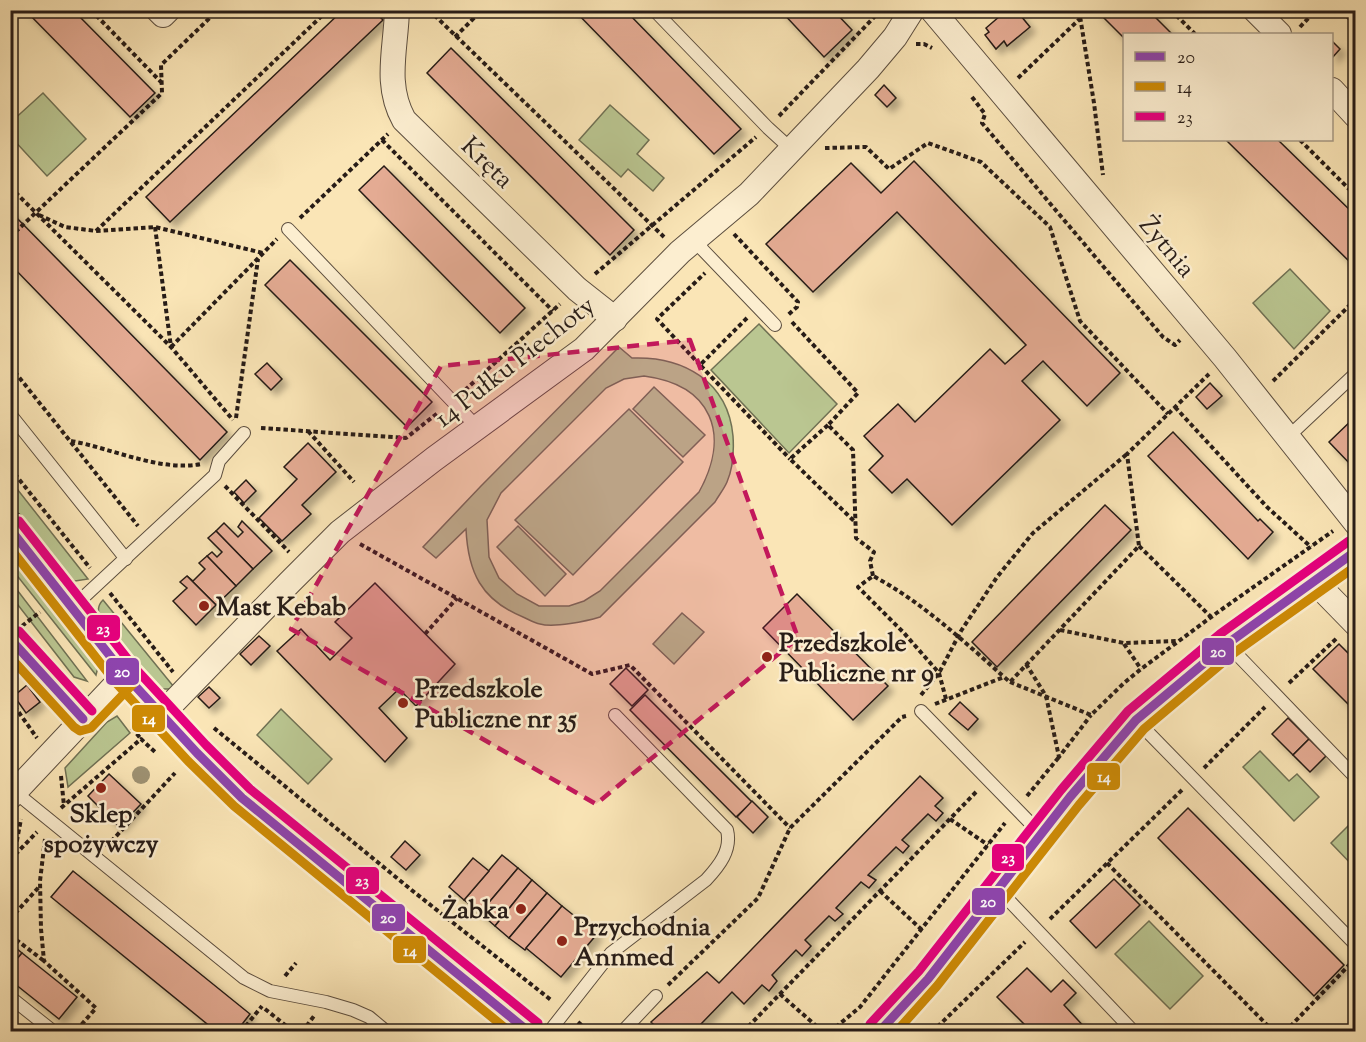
<svg xmlns="http://www.w3.org/2000/svg" width="1366" height="1042" viewBox="0 0 1366 1042" font-family="'Sorts Mill Goudy',serif">
  <style>
    .green { fill: #bac691; stroke: #707154; stroke-width: 1.5; fill-rule: evenodd }
    .building { fill: #e4ab93; stroke: #271c17; stroke-width: 1.5; filter: url(#shadow) }
    .lines { fill: none; stroke-linecap: round; stroke-linejoin: round }
    .lane-casing { stroke: #5c4e3f; stroke-width: 14 }
    .street-casing { stroke: #5c4e3f; stroke-width: 26 }
    .secondary-casing { stroke: #271c17; stroke-width: 35 }
    .path { stroke: #271c17; stroke-width: 4; stroke-dasharray: 4.5 3; stroke-linecap: butt }
    .lane { stroke: #fceed0; stroke-width: 12 }
    .street { stroke: #fceed0; stroke-width: 24 }
    .secondary { stroke: #fceed0; stroke-width: 33 }
    .bus-1-casing { stroke: #fceed0; stroke-width: 14 }
    .bus-2-casing { stroke: #fceed0; stroke-width: 14 }
    .bus-3-casing { stroke: #fceed0; stroke-width: 14 }
    .bus-1 { stroke: #8e44ad; stroke-width: 9 }
    .bus-2 { stroke: #cd8a05; stroke-width: 9 }
    .bus-3 { stroke: #e5007d; stroke-width: 9 }
    .tree { fill: #9e9273 }
    .marked { fill: #c2185b; fill-opacity: 0.2; stroke: #c2185b; stroke-width: 4.5; stroke-dasharray: 12 8; stroke-linejoin: round }
    .poi-dot { fill: #8f2418; stroke: #fceed0; stroke-width: 2 }
    .labels { text-anchor: middle; stroke-width: 5; stroke-linejoin: round; paint-order: stroke }
    .street-label { font-size: 26px; fill: #271c17; stroke: #fceed0 }
    .poi-label { font-size: 26px; font-weight: bold; fill: #271c17; stroke: #fceed0; text-anchor: start }
    .line-badge { stroke: #fceed0; stroke-width: 2 }
    .badge-label { font-size: 16px; text-anchor: middle; font-weight: bold; fill: #fff }
  </style>
  <defs>
    <filter id="shadow"><feDropShadow dx="5.5" dy="5.5" stdDeviation="3" flood-color="#0004"/></filter>
  </defs>
  <rect width="100%" height="100%" fill="#fae5b6"/>
  <filter id="stains"><feTurbulence type="fractalNoise" baseFrequency=".00333" numOctaves="4"/><feColorMatrix values="0 0 0 0 .2 0 0 0 0 .09 0 0 0 0 .02 0 0 0 .5 -.17"/></filter>
  <radialGradient id="worn" r=".72"><stop offset=".6" stop-color="#630" stop-opacity="0"/><stop offset="1" stop-color="#630" stop-opacity=".3"/></radialGradient>
  <!-- green -->
  <g class="green">
    <path d="M43,93L86,139L47,176L11,137V122Z"/>
    <path d="M610,105L649,140L637,154L664,178L653,191L628,169L621,177L579,140Z"/>
    <path d="M1290,269L1330,311L1294,349L1253,303Z"/>
    <path d="M759,324L837,404L789,453L711,370Z"/>
    <path d="M619,347L632,358C683,356 728,381 733,436C734,451 733,468 727,482C724,489 719,495 715,502L600,617C587,621 554,628 540,624C534,623 528,619 523,617C481,600 468,572 466,529L436,558L423,547L481,486ZM644,376C712,385 731,434 699,492L600,591L584,601L569,606H539L517,594L499,578L489,557L487,520L501,493L606,388L624,379Z"/>
    <path d="M654,387L705,435L683,457L633,409Z"/>
    <path d="M629,409L683,462L573,575L515,520Z"/>
    <path d="M10,480L88,579L75,581L69,579L11,505Z"/>
    <path d="M518,526L566,574L545,596L497,547Z"/>
    <path d="M10,556L99,663L96,675L11,568Z"/>
    <path d="M10,582H11L87,681L74,677L11,596Z"/>
    <path d="M103,600L174,687L170,689H155L100,619C98,611 97,606 103,600Z"/>
    <path d="M682,613L704,632L674,664L653,644Z"/>
    <path d="M281,709L332,759L308,784L257,735Z"/>
    <path d="M117,716L130,733L68,787L65,768L107,722Z"/>
    <path d="M1260,751L1289,781L1297,774L1319,797L1294,821L1243,767Z"/>
    <path d="M1354,820L1356,822L1355,868L1331,843Z"/>
    <path d="M1149,921L1203,976L1170,1009L1115,954Z"/>
  </g>
  <!-- building -->
  <g class="building">
    <path d="M25,10H73L155,93L130,117Z"/>
    <path d="M343,10H373L383,20L170,222L146,197Z"/>
    <path d="M574,10H625L741,129L714,154Z"/>
    <path d="M780,10H833L852,30L824,57Z"/>
    <path d="M1007,10H1016L1030,27L1007,46L1004,41L996,49L985,35L989,32L986,28Z"/>
    <path d="M1096,10H1148L1172,34H1124V38Z"/>
    <path d="M1353,10H1356V26L1346,17Z"/>
    <path d="M1332,41L1340,49L1332,58Z"/>
    <path d="M451,48L634,230L610,255L427,73Z"/>
    <path d="M884,85L896,98L887,107L875,95Z"/>
    <path d="M1226,140H1278L1356,216V268Z"/>
    <path d="M914,161L1120,373L1087,406L1043,361L1022,381L1060,420L952,525L907,479L892,493L869,470L883,456L864,436L898,404L915,422L990,349L1005,364L1026,345L897,212L813,292L766,244L851,163L881,193Z"/>
    <path d="M384,166L525,308L500,333L359,190Z"/>
    <path d="M10,211L227,432L200,460L10,264Z"/>
    <path d="M290,260L432,402L407,427L265,285Z"/>
    <path d="M267,363L282,379L271,390L255,374Z"/>
    <path d="M1210,383L1222,396L1207,409L1196,397Z"/>
    <path d="M1356,416V462L1352,466L1329,442Z"/>
    <path d="M1173,432L1258,521L1260,519L1273,532L1248,559L1148,456Z"/>
    <path d="M308,443L336,472L302,505L311,514L282,541L259,518L297,479L284,467Z"/>
    <path d="M246,480L256,491L244,503L234,492Z"/>
    <path d="M1105,505L1131,530L997,667L972,642Z"/>
    <path d="M242,521L272,551L253,569L216,531L224,523L238,537L243,532L238,527Z"/>
    <path d="M216,531L253,569L236,586L207,556L212,552L217,557L222,552L208,538Z"/>
    <path d="M207,556L236,586L216,605L187,576L193,581L205,569L199,563Z"/>
    <path d="M187,576L216,605L196,625L173,601L187,588L180,582Z"/>
    <path d="M375,583L455,664L416,706L399,689L379,708L407,738L385,762L277,651L301,629L330,660L352,638L335,622Z"/>
    <path d="M797,594L888,686L853,720L763,628Z"/>
    <path d="M259,636L270,646L251,665L240,654Z"/>
    <path d="M1339,644L1353,658L1356,656V712L1313,669Z"/>
    <path d="M626,668L648,690L632,706L610,684Z"/>
    <path d="M27,685L40,702L26,713L14,696Z"/>
    <path d="M209,687L220,698L209,708L198,697Z"/>
    <path d="M645,695L752,802L736,817L630,710Z"/>
    <path d="M960,702L978,719L968,730L949,714Z"/>
    <path d="M1288,718L1309,739L1293,755L1272,734Z"/>
    <path d="M1309,739L1326,756L1310,772L1293,755Z"/>
    <path d="M109,774L141,804L119,827L88,796Z"/>
    <path d="M920,776L943,798L935,806L943,813L936,821L928,814L902,840L909,846L903,853L896,847L868,875L876,880L869,888L861,882L836,908L843,914L835,921L829,916L805,940L811,946L802,956L796,950L772,975L777,981L769,991L762,985L744,1004L732,992L701,1024L707,1030L705,1032H661L651,1022L707,972L719,983Z"/>
    <path d="M752,801L768,817L753,833L737,817Z"/>
    <path d="M1188,808L1344,965L1314,996L1158,838Z"/>
    <path d="M405,841L420,855L406,870L391,857Z"/>
    <path d="M502,855L518,868L480,913L464,900Z"/>
    <path d="M473,858L489,871L464,900L449,887Z"/>
    <path d="M518,868L532,880L495,926L480,913Z"/>
    <path d="M73,871L250,1014L236,1032H217L51,897Z"/>
    <path d="M1114,879L1140,905L1096,948L1070,921Z"/>
    <path d="M532,880L547,893L509,938L495,926Z"/>
    <path d="M547,893L562,906L525,950L509,938Z"/>
    <path d="M562,906L597,934L561,977L526,948Z"/>
    <path d="M10,943L22,953L10,967Z"/>
    <path d="M22,953L77,997L59,1019L10,980V967Z"/>
    <path d="M1027,968L1051,992L1063,980L1076,993L1064,1005L1089,1032H1032L997,997Z"/>
    <path d="M10,1022L23,1032H10Z"/>
  </g>
  <g class="lines">
    <defs>
      <g id="lane">
        <path d="M654,10L768,128L791,149"/>
        <path d="M288,229L477,427"/>
        <path d="M698,237L702,249L775,325"/>
        <path d="M10,414L126,559"/>
        <path d="M1288,437L1356,373"/>
        <path d="M73,607L215,475L219,461L244,433"/>
        <path d="M10,639L83,719"/>
        <path d="M1227,644L1356,778"/>
        <path d="M921,711L1041,834"/>
        <path d="M1136,720L1356,945"/>
        <path d="M15,792L244,978L270,991L326,1002L353,1010L369,1017L387,1032"/>
        <path d="M998,889L1134,1032"/>
        <path d="M10,997L54,1032"/>
        <path d="M549,1032L611,953L706,880C719,866 732,850 727,830L615,715"/>
        <path d="M622,1032L656,996"/>
      </g>
      <g id="street">
        <path d="M158,10L163,15L168,10"/>
        <path d="M397,10C396,49 384,84 404,120L577,289L615,319"/>
        <path d="M932,10L1225,358L1356,523"/>
        <path d="M1255,10L1279,34"/>
        <path d="M1332,90L1356,116"/>
        <path d="M1314,581L1356,624"/>
        <path d="M161,715L289,583L340,532L434,459L584,349L680,252L749,194L868,69L895,37L912,10"/>
        <path d="M10,797L125,675"/>
        <path d="M879,1032L928,979L1070,797L1136,720L1227,644L1356,551"/>
      </g>
      <path id="secondary" d="M10,528L125,675L197,753L242,798L530,1032"/>
    </defs>
    <!-- lane casing -->
    <use href="#lane" class="lane-casing"/>
    <!-- street casing -->
    <use href="#street" class="street-casing"/>
    <!-- secondary casing -->
    <use href="#secondary" class="secondary-casing"/>
    <!-- path -->
    <g class="path">
      <path d="M91,10L161,82"/>
      <path d="M429,10L664,237"/>
      <path d="M1079,10L1094,103L1103,175"/>
      <path d="M1171,10L1195,34"/>
      <path d="M1300,27L1316,10"/>
      <path d="M455,37L482,10"/>
      <path d="M916,44H924L932,48"/>
      <path d="M1018,78L1089,10"/>
      <path d="M972,97L985,114L982,123L1163,337L1175,345L1180,340"/>
      <path d="M779,116L881,10"/>
      <path d="M382,140L553,311"/>
      <path d="M1300,140L1356,196"/>
      <path d="M825,148L866,147L889,169L928,143L981,162L1050,227L1080,321L1168,414"/>
      <path d="M10,187L171,347L233,420"/>
      <path d="M39,215L65,227L96,231L155,227L263,253"/>
      <path d="M300,218L388,134"/>
      <path d="M155,227L171,347"/>
      <path d="M96,231L328,10"/>
      <path d="M734,234L798,302L797,307L788,315"/>
      <path d="M10,237L162,93L161,65L218,10"/>
      <path d="M595,274L756,137"/>
      <path d="M747,318L700,365L790,459"/>
      <path d="M792,322L858,393L828,425L853,450L856,538L874,552L870,561L873,576"/>
      <path d="M171,347L277,239"/>
      <path d="M700,365L657,319L705,273"/>
      <path d="M10,366L138,526"/>
      <path d="M1273,381L1356,299"/>
      <path d="M465,390L560,304"/>
      <path d="M1175,407L1267,507L1311,547"/>
      <path d="M236,418L258,259"/>
      <path d="M828,425L790,459L855,522"/>
      <path d="M261,428L406,438L439,412"/>
      <path d="M308,431L354,482"/>
      <path d="M71,441C111,448 160,472 201,464"/>
      <path d="M10,468L90,568"/>
      <path d="M225,486L289,552"/>
      <path d="M360,544L592,674L630,665L790,828"/>
      <path d="M1139,546L1211,617"/>
      <path d="M110,593L173,672"/>
      <path d="M22,626L40,612"/>
      <path d="M1060,630L1124,643L1177,641"/>
      <path d="M425,634L457,598"/>
      <path d="M1124,644L1141,669"/>
      <path d="M1026,664L1046,696L1059,757L1091,715"/>
      <path d="M1010,682L1091,715L1124,683L1141,669L1218,612L1333,531"/>
      <path d="M1289,683L1338,637"/>
      <path d="M921,695L939,673L961,631L997,577L1033,533L1127,454"/>
      <path d="M946,699L939,673L904,633L858,587L873,576C919,600 965,642 1004,677"/>
      <path d="M10,700L37,738"/>
      <path d="M935,704L1004,677L1010,682L1139,546L1127,454L1209,374"/>
      <path d="M132,728L141,739"/>
      <path d="M214,728L414,892L551,1000"/>
      <path d="M1204,768L1265,707"/>
      <path d="M61,776L64,806"/>
      <path d="M1027,796L1059,757"/>
      <path d="M61,808L141,739L155,752"/>
      <path d="M950,819L988,845"/>
      <path d="M45,839L40,881L41,929L44,961L96,1008L75,1032"/>
      <path d="M106,847L175,773"/>
      <path d="M14,856L21,819"/>
      <path d="M10,860L37,832"/>
      <path d="M1107,863L1274,1032"/>
      <path d="M880,891L922,930"/>
      <path d="M10,919L39,887"/>
      <path d="M1050,919L1182,790"/>
      <path d="M10,935L44,961"/>
      <path d="M285,976L296,963"/>
      <path d="M668,985L758,898L790,828L902,717L906,716"/>
      <path d="M780,994L823,1032"/>
      <path d="M265,1009L294,1032"/>
      <path d="M578,1022L589,1032"/>
      <path d="M241,1032L262,1006"/>
      <path d="M302,1032L314,1016"/>
      <path d="M743,1032L977,791"/>
      <path d="M830,1032L860,1007L1005,823"/>
      <path d="M932,1032L1025,942"/>
      <path d="M1285,1032L1353,961"/>
    </g>
    <!-- lane -->
    <use href="#lane" class="lane"/>
    <!-- street -->
    <use href="#street" class="street"/>
    <!-- secondary -->
    <use href="#secondary" class="secondary"/>
    <defs>
      <g id="bus-1">
        <path d="M10,529L125,675L197,753L242,798L529,1032"/>
        <path d="M12,641L83,719"/>
        <path d="M879,1032L928,979L1070,797L1136,720L1227,644L1356,551"/>
      </g>
      <g id="bus-2">
        <path d="M10,548L116,683L188,761L234,806L510,1032"/>
        <path d="M10,657L74,727L80,731L91,728L134,683"/>
        <path d="M896,1032L937,986L1079,805L1144,729L1234,653L1356,566"/>
      </g>
      <g id="bus-3">
        <path d="M19,521L134,667L206,745L250,789L538,1023"/>
        <path d="M19,631L92,711"/>
        <path d="M870,1024L919,971L1061,790L1128,711L1220,634L1349,541"/>
      </g>
    </defs>
    <!-- bus-1 casing -->
    <use href="#bus-1" class="bus-1-casing"/>
    <!-- bus-2 casing -->
    <use href="#bus-2" class="bus-2-casing"/>
    <!-- bus-3 casing -->
    <use href="#bus-3" class="bus-3-casing"/>
    <!-- bus-1 -->
    <use href="#bus-1" class="bus-1"/>
    <!-- bus-2 -->
    <use href="#bus-2" class="bus-2"/>
    <!-- bus-3 -->
    <use href="#bus-3" class="bus-3"/>
  </g>
  <!-- trees -->
  <circle class="tree" cx="141" cy="775" r="9"/>
  <!-- marked area -->
  <path class="marked" d="M690,340L798,638L596,804L291,629L441,366Z"/>
  <!-- markers -->
  <g class="poi-dot">
    <circle cx="204" cy="606" r="6"/>
    <circle cx="767" cy="657" r="6"/>
    <circle cx="403" cy="703" r="6"/>
    <circle cx="101" cy="788" r="6"/>
    <circle cx="521" cy="909" r="6"/>
    <circle cx="562" cy="941" r="6"/>
  </g>
  <g class="labels">
    <!-- street labels -->
    <g class="street-label">
      <text transform="translate(488 162) rotate(44)" y="9">Kręta</text>
      <text transform="translate(1168 246) rotate(50)" y="9">Żytnia</text>
      <text transform="translate(514 361) rotate(-38)" y="9">14 Pułku Piechoty</text>
    </g>
    <!-- poi labels -->
    <g class="poi-label">
      <text x="216" y="615">Mast Kebab</text>
      <text x="779" y="651">Przedszkole<tspan x="779" dy="30">Publiczne nr 9</tspan></text>
      <text x="415" y="697">Przedszkole<tspan x="415" dy="30">Publiczne nr 35</tspan></text>
      <text x="101" y="822" text-anchor="middle">Sklep<tspan x="101" dy="30">spożywczy</tspan></text>
      <text x="509" y="918" text-anchor="end">Żabka</text>
      <text x="574" y="935">Przychodnia<tspan x="574" dy="30">Annmed</tspan></text>
    </g>
  </g>
  <g class="line-badge">
    <rect x="86" y="614" width="35" height="28" rx="6" fill="#e5007d"/>
    <rect x="1201" y="637" width="34" height="29" rx="6" fill="#8e44ad"/>
    <rect x="105" y="657" width="35" height="29" rx="6" fill="#8e44ad"/>
    <rect x="131" y="704" width="35" height="29" rx="6" fill="#cd8a05"/>
    <rect x="1086" y="762" width="35" height="29" rx="6" fill="#cd8a05"/>
    <rect x="991" y="843" width="34" height="29" rx="6" fill="#e5007d"/>
    <rect x="345" y="866" width="35" height="29" rx="6" fill="#e5007d"/>
    <rect x="971" y="887" width="35" height="29" rx="6" fill="#8e44ad"/>
    <rect x="371" y="903" width="35" height="29" rx="6" fill="#8e44ad"/>
    <rect x="392" y="935" width="35" height="29" rx="6" fill="#cd8a05"/>
  </g>
  <g class="badge-label">
    <text x="103" y="634">23</text>
    <text x="1218" y="657">20</text>
    <text x="122" y="677">20</text>
    <text x="149" y="724">14</text>
    <text x="1104" y="782">14</text>
    <text x="1008" y="863">23</text>
    <text x="362" y="886">23</text>
    <text x="988" y="907">20</text>
    <text x="388" y="923">20</text>
    <text x="410" y="956">14</text>
  </g>
  <!-- margin -->
  <rect width="1366" height="1042" fill="none" stroke="#fae5b6" stroke-width="36"/>
  <rect x="12" y="12" width="1342" height="1018" fill="none" stroke="#271c17" stroke-width="3"/>
  <rect x="18" y="18" width="1330" height="1006" fill="none" stroke="#271c17" stroke-width="1.5"/>
  <!-- legend -->
  <rect x="1123" y="33" width="210" height="108" fill="#fceed0" stroke="#a79a86" stroke-width="1.5"/>
  <rect x="1135" y="52" width="30" height="9" fill="#8e44ad" stroke="#a79a86" stroke-width="1.5"/>
  <text x="1177" y="63" font-size="18" fill="#271c17">20</text>
  <rect x="1135" y="82" width="30" height="9" fill="#cd8a05" stroke="#a79a86" stroke-width="1.5"/>
  <text x="1177" y="93" font-size="18" fill="#271c17">14</text>
  <rect x="1135" y="112" width="30" height="9" fill="#e5007d" stroke="#a79a86" stroke-width="1.5"/>
  <text x="1177" y="123" font-size="18" fill="#271c17">23</text>
  <rect width="100%" height="100%" filter="url(#stains)"/>
  <rect width="100%" height="100%" fill="url(#worn)"/>
</svg>
